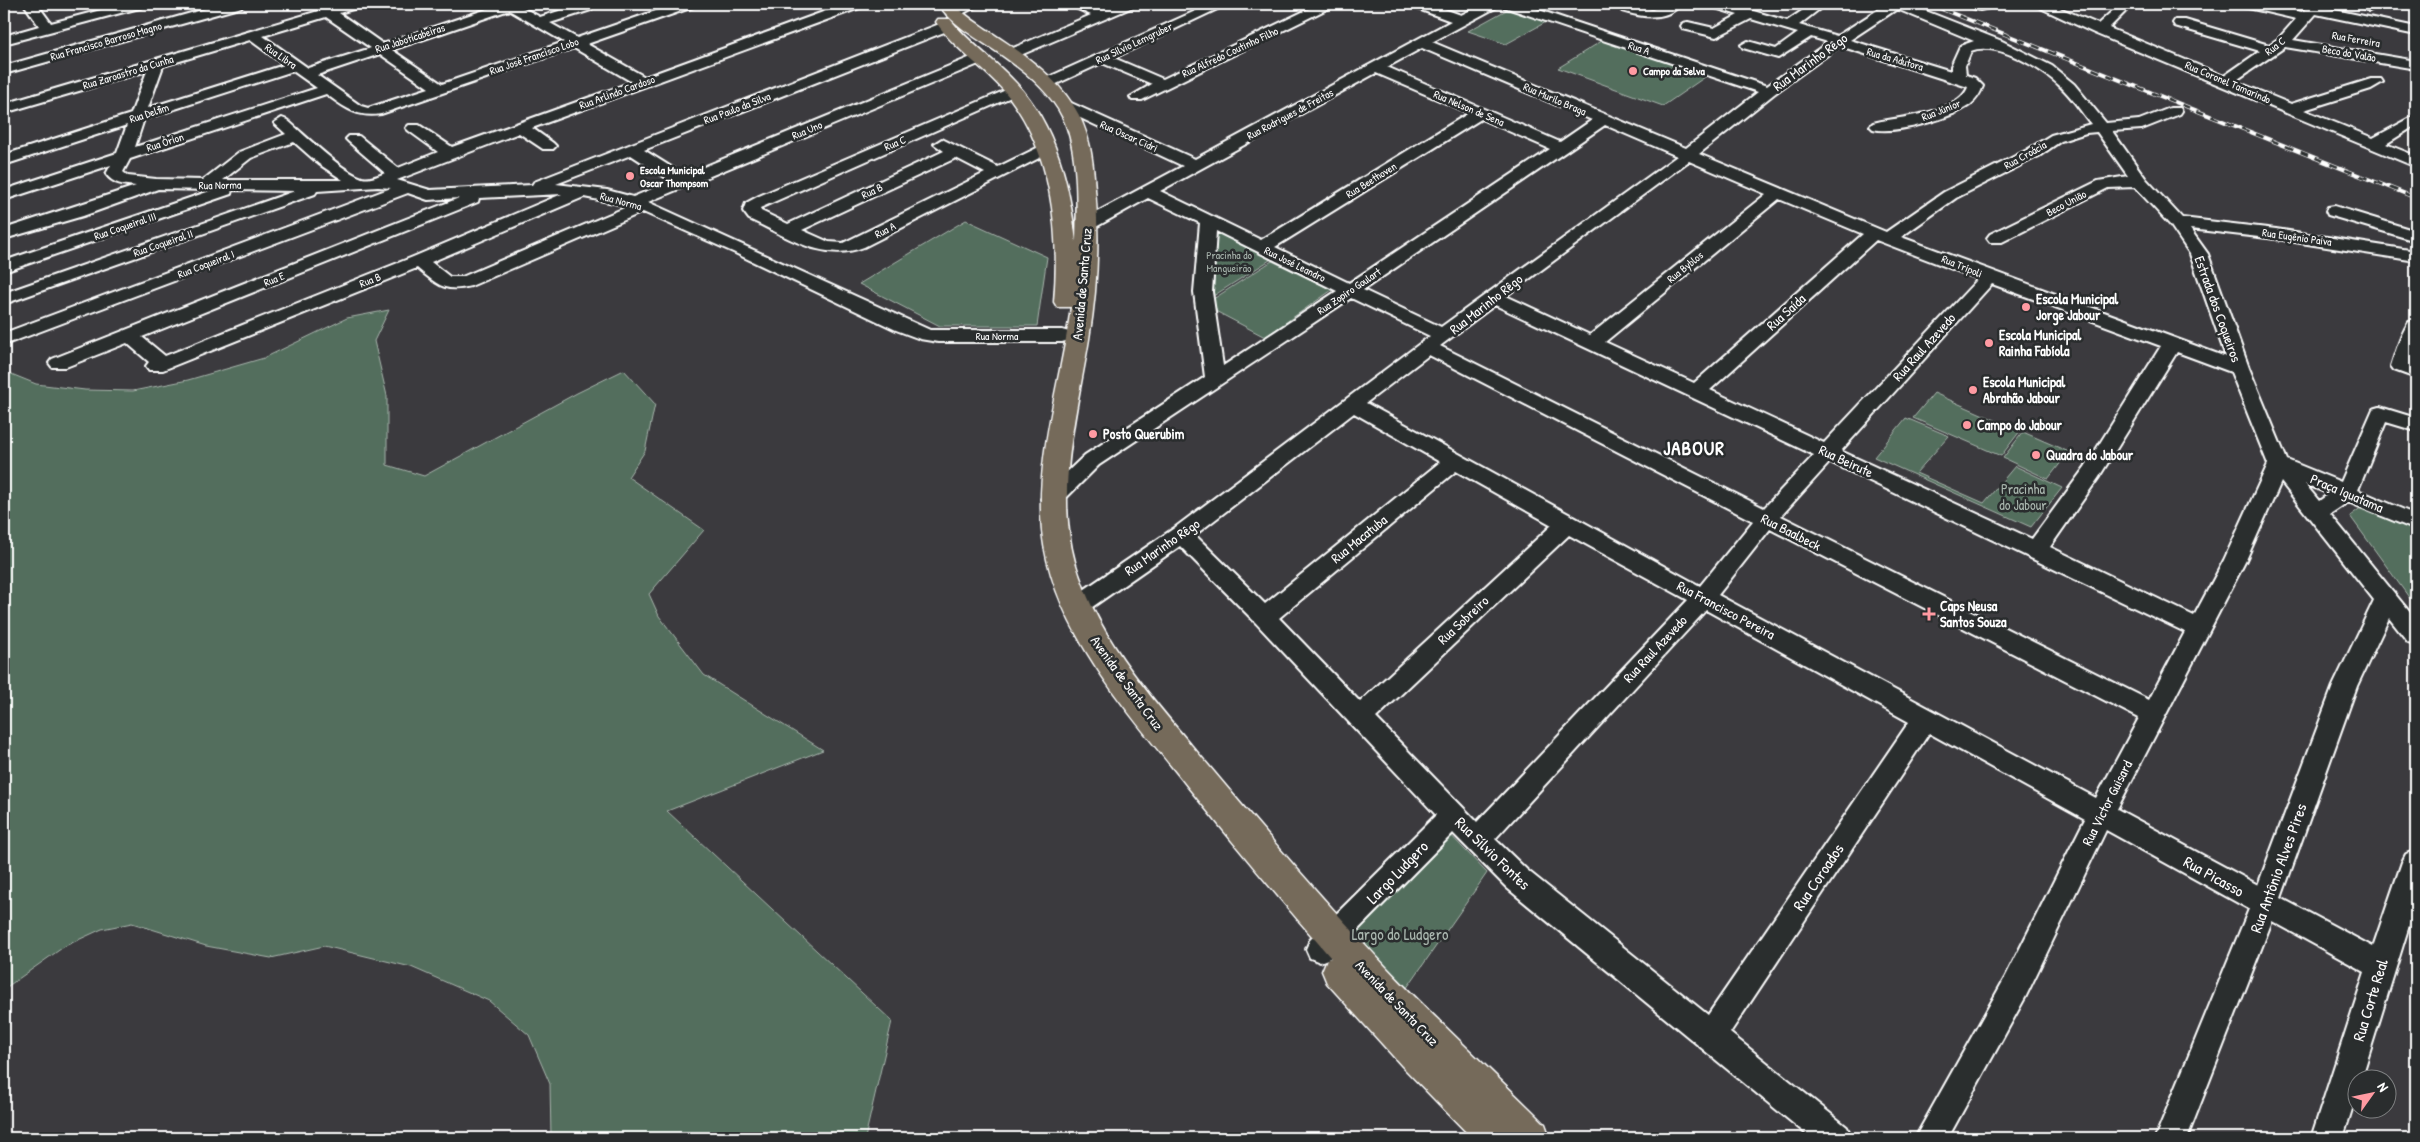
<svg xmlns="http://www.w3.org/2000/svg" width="2420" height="1142" viewBox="0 0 2420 1142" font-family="'Patrick Hand',sans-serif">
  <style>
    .green { fill: #536e5d; stroke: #a9b6ae }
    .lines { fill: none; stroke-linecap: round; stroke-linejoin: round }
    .minor-casing { stroke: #fff; stroke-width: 4 }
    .major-casing { stroke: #fff; stroke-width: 3 }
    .minor { fill: #2a2d2e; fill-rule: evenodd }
    .major { fill: #746a5a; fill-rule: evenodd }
    .rail-casing { stroke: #fff; stroke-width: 4 }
    .rail { stroke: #2a2d2e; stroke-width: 2.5; stroke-dasharray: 8; stroke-linecap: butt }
    .poi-dot { fill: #ff9aa2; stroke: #2a2d2e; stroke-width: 2 }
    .labels { text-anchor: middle; stroke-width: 5; stroke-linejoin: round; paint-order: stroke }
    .far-street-label { font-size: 11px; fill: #fff; stroke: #2a2d2e }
    .far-poi-label { font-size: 11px; font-weight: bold; fill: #fff; stroke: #2a2d2e; text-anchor: start }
    .far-park-label { font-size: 11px; fill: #a9b6ae; stroke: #2a2d2e }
    .street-label { font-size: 14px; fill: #fff; stroke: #2a2d2e }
    .poi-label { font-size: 14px; font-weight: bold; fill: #fff; stroke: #2a2d2e; text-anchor: start }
    .park-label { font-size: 14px; fill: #a9b6ae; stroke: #2a2d2e }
    .near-street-label { font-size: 16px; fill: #fff; stroke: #2a2d2e }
    .near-park-label { font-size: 16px; fill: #a9b6ae; stroke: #2a2d2e }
    .district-label { font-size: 19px; font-weight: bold; letter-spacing: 1px; fill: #fff; stroke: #2a2d2e }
  </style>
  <rect width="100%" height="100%" fill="#3b3a3e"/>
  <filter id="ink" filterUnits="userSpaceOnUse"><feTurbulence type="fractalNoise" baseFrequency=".02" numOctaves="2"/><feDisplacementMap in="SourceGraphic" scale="10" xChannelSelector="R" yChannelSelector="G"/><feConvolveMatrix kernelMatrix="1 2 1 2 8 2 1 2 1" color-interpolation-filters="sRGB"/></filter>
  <g filter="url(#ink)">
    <!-- green -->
    <g class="green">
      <path d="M1510,8L1548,21L1506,44L1468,31Z"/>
      <path d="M1605,39L1708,75L1663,106L1558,68Z"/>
      <path d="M966,220L1047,257L1037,326H940L859,284Z"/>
      <path d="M1214,231L1273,258L1207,300Z"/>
      <path d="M1272,261L1332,290L1265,337L1204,305Z"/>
      <path d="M389,310L374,341L387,396V465L424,476L577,393L624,370L655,404L645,451L628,477L704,530L649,594L659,616L704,675L823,750L667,811L892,1021L865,1138H551L550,1084L529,1035L489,1001L411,967L324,946L271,958L206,946L132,923L102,929L65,946L4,989V371L36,384L85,390L133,391L188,380L264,358L347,318Z"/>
      <path d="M1934,393L2020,431L2001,456L1913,418Z"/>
      <path d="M1906,418L1949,436L1916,473L1984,503L2015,466L2062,488L2031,527L1874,457Z"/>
      <path d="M2023,432L2069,452L2048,479L2003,458Z"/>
      <path d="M2363,506L2416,529V607L2350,516Z"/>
      <path d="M1445,829L1487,873L1404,992L1350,935Z"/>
    </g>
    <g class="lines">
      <defs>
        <g id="minor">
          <path d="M24,4H37L51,23L124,4H145L143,7L4,44V36L39,26Z"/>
          <path d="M223,4H244L242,7L4,74V66Z"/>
          <path d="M342,4H361L360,7L339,13L383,44L502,4H521L520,6L540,17L581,4H591L593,7L591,10L550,23L577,38L676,4H694L693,7L587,44L645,77L845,4H864L862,7L532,128L553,143L556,146L553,149H543L519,133L397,180L430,190L532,185L534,182L942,23H952L954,26L952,29L644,150L684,175L976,55H986L988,58L986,61L648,202L930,330H1062L1069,332L1071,336L1069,340L1062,342H938L920,339L896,330L733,252L643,212L471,286C444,293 437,284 417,268L163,370H149L146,366L149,362L127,343L66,367H52L49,363L52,359L459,198L428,200L408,193L4,345V333L391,188L378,187L317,191L315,194L4,304V293L295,191L232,190L231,194L4,272V261L213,190L158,189L83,216L4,239V229L136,186C124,185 113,184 106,174L111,165L4,200V190L117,153L127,125L4,165V155L131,114L147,71L4,113V104ZM509,10L564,42L442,84L392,50ZM326,17L371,48L308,68L263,36ZM250,40L284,65L148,108L163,66ZM574,48L632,82L452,147L419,125H409L406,128L409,131L438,152L398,168L359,136H349L346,139L349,142L385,173C378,176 370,180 362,178C341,171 305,135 287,120L282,118L274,123L286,134L239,152L203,180L156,179L128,176L123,172L130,159L326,94C344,107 357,118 381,114ZM380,54L429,88L368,108L361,106L317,75ZM293,71L317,88L135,147L144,119ZM294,142L319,164L343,180H223L251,158ZM631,155L671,181L633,197L607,190L556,184ZM562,194L413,257L165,356L142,337L478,202L479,198ZM584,197L629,206L462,277H450L431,262Z"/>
          <path d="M963,4H981L958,16H948L946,13Z"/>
          <path d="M1072,4H1088L1103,10L1117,4H1135L1133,7L1016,57H1006L1004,54L1006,51L1091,15L1073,7Z"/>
          <path d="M1211,4H1228L1114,58L1163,79L1319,4H1329L1331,7L1142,100H1132L1130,97L1152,84L1102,63L1052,86H1042L1040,83L1042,80Z"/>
          <path d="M1412,4H1430L1461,15L1483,4H1498L1497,7L1432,42L1686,148L1758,92L1504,7L1503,4H1521L1767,86L1828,42L1811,37L1778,58L1743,48L1741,45L1748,41L1776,49L1798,33L1751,19L1716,37L1683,29L1681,26L1683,23L1688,22L1714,28L1738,15L1712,7L1711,4H1730L1787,21L1812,4H1826L1799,25L1837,36L1887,4H1908L2002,41L2052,66L2074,84L2106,123L2139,120L2170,108H2180L2182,111L2180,114L2142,129L2112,131L2146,179L2182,218L2276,229L2416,251V261L2276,239L2190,229L2208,254L2249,368L2287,460L2341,482L2373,409L2380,407L2416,418V431L2386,422L2358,490L2416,515V530L2348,502L2330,514L2416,620V645L2408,642L2389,618L2357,686L2281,898L2373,947L2402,862L2406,854L2416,850V903L2361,1080H2358V1090L2343,1138H2311L2365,972L2272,921L2187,1138H2155L2249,909L2106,830L2026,996L1948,1138H1915L2006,976L2085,819L1929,733L1730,1033L1847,1127L1852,1138H1811L1507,888L1453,833L1330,958L1320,962L1310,958L1306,949L1310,940L1436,815L1256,623L1180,546L1085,612L1077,615L1069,612L1065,606L1069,600L1173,529L1430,336L1351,298L1099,465L1060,504L1052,506L1044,504L1041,499L1044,494L1085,455L1205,377L1194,292L1200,223L1148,198L1094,228H1082L1080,224L1082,220L1183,166L1059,108L1057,105L1059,102H1069L1195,159L1451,21L1413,7ZM1897,9L1974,41L1960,46L1951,66V71L1850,40ZM1840,46L1968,87C1959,114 1896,117 1873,123L1870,126L1873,129C1895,135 1952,118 1970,105C1977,99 1980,94 1983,86L1975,78L1966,75L1965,66L1971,51C1997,40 2046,71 2064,90C2074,100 2082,113 2091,124L2051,135L2027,150L1944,192L1886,232L1699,154L1774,94ZM1422,48L1592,120L1560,142L1387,67ZM1376,73L1469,113L1261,240L1160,191ZM1481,119L1550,149L1349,283L1275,247ZM1605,125L1677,156L1441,327L1363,290ZM2097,132L2128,176L2098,181L1990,234L1987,238L1990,242H2002L2108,188L2135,187L2171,226L2190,254L2226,357L1901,237L1956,198L2039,156L2061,141L2086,133ZM1689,161L1766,194L1590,335L1506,296ZM1779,199L1863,234L1694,383L1605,342ZM1216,231L1337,291L1223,366L1212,292ZM1876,240L1978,279L1824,443L1710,390ZM1992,284L2161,346L2085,467L2032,539L1841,451ZM1495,305L1814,455L1764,508L1440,346ZM2177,352L2231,372L2268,464L2224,560L2194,616L2050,547L2099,477ZM1429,355L1753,521L1700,586L1366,403ZM1354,413L1440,462L1265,604L1195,535ZM1830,462L2185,632L2149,700L1781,516ZM1456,471L1552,525L1360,702L1279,618ZM2281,482L2374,600L2333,686L2258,885L2117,809L2246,560ZM2305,484L2329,494L2319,501ZM1770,529L2139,718L2096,798L1718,595ZM1569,535L1688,600L1477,822L1376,718ZM1706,610L1909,722L1708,1015L1527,870L1495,839Z"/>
          <path d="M1627,4L1652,10L1665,4H1681C1666,22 1641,17 1622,11L1620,8L1622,5Z"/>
          <path d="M1966,4H1996L1994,7L1980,10L1968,7Z"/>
          <path d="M2032,4H2050L2098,24L2120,4H2133L2109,28L2224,76L2260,51L2175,26L2173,23L2175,20H2185L2269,45L2278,39L2296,19L2244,7L2243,4H2265L2302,12L2310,4H2323L2321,7L2416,27V35L2316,14L2293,40L2416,61V69L2285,47L2235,81L2291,104L2371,79H2381L2383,82L2371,89L2304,110L2373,138L2416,115V125L2386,144L2416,156V167L2094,33Z"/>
          <path d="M2365,4H2382L2369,11L2362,7Z"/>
          <path d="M1013,87L1018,88L1020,91L1018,94L760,208L761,211L788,224L944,151L934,144L942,139L998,167L1041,146H1051L1054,149L1051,152L864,247C823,263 786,236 749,219L743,211L746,203L759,196ZM956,158L985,173L843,243L829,242L802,230Z"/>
          <path d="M2334,206L2416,231V241L2328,215L2326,211L2328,207Z"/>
          <path d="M2416,320V346L2411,363L2416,365V378L2394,370L2391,366C2396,351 2400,335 2409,322Z"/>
        </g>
        <path id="major" d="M938,4H954C965,16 979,24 992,33C1022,53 1053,74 1073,105C1090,131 1093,159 1095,189C1100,239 1097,290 1089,339C1077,412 1055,489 1075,562C1098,642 1157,704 1209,766C1266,834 1324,901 1385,966C1436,1020 1492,1071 1545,1124L1550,1138H1472L1402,1066L1327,983L1322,971L1327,959L1331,958C1282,902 1235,845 1188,787C1129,712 1053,631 1042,531C1035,456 1061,382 1071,307H1057L1054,302C1060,232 1052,148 1005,92C984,67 955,50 936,22L938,19H950C969,43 995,60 1016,83C1056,125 1070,186 1076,242C1077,206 1079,152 1063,118C1050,91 1024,71 1000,54C979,39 953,26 938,4Z"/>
      </defs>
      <!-- minor casing -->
      <use href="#minor" class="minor-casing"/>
      <!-- major casing -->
      <use href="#major" class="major-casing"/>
      <!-- minor -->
      <use href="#minor" class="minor"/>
      <!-- major -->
      <use href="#major" class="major"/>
      <defs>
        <path id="rail" d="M1929,4L2416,198"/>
      </defs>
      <!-- rail casing -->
      <use href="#rail" class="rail-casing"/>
      <!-- rail -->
      <use href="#rail" class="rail"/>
    </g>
  </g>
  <!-- markers -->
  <g class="poi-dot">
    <circle cx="1633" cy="71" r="5"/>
    <circle cx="630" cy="176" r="5"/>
    <circle cx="2026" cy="307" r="5"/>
    <circle cx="1989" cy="343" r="5"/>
    <circle cx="1973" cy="390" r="5"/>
    <circle cx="1967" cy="425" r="5"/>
    <circle cx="1093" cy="434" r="5"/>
    <circle cx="2036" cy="455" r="5"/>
    <path d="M1926.5 606.5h5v5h5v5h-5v5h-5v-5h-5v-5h5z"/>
  </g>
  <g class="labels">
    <!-- far-street labels -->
    <g class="far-street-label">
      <text transform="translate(410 38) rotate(-18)" y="4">Rua Jaboticabeiras</text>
      <text transform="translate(2356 39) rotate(10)" y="4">Rua Ferreira</text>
      <text transform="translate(106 41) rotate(-16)" y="4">Rua Francisco Barroso Magno</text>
      <text transform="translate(1134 43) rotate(-25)" y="4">Rua Sílvio Lemgruber</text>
      <text transform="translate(2275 46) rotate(-37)" y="4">Rua C</text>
      <text transform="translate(1639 48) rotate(18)" y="4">Rua A</text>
      <text transform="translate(1230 52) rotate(-25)" y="4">Rua Alfredo Coutinho Filho</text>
      <text transform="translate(2349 53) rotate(10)" y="4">Beco do Valão</text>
      <text transform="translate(281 56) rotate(35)" y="4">Rua Libra</text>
      <text transform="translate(534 56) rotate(-19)" y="4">Rua José Francisco Lobo</text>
      <text transform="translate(1895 59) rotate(16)" y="4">Rua da Adutora</text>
      <text transform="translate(128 72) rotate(-17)" y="4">Rua Zaroastro da Cunha</text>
      <text transform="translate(2228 82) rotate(23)" y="4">Rua Coronel Tamarindo</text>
      <text transform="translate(617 92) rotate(-20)" y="4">Rua Arlindo Cardoso</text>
      <text transform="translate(1555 99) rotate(23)" y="4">Rua Murilo Braga</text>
      <text transform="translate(737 108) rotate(-21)" y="4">Rua Paulo da Silva</text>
      <text transform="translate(1469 108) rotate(23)" y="4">Rua Nelson de Sena</text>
      <text transform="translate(1941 110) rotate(-22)" y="4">Rua Júnior</text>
      <text transform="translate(149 113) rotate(-18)" y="4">Rua Delfim</text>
      <text transform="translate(1290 114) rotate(-28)" y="4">Rua Rodrigues de Freitas</text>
      <text transform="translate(807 130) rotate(-23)" y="4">Rua Uno</text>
      <text transform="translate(1129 136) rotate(24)" y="4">Rua Oscar Cidri</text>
      <text transform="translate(165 142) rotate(-18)" y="4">Rua Órion</text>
      <text transform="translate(895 143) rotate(-23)" y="4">Rua C</text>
      <text transform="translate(2025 155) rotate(-29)" y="4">Rua Croácia</text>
      <text transform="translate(1371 180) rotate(-32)" y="4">Rua Beethoven</text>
      <text transform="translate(220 185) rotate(-1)" y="4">Rua Norma</text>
      <text transform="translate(872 191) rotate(-25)" y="4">Rua B</text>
      <text transform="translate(621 201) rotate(15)" y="4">Rua Norma</text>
      <text transform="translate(2066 203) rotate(-28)" y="4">Beco União</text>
      <text transform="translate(125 226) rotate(-19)" y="4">Rua Coqueiral III</text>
      <text transform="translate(885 230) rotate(-27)" y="4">Rua A</text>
      <text transform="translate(2297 237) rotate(8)" y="4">Rua Eugênio Paiva</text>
      <text transform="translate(163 243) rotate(-19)" y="4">Rua Coqueiral II</text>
      <text transform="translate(206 264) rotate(-21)" y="4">Rua Coqueiral I</text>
      <text transform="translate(1295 264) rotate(26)" y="4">Rua José Leandro</text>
      <text transform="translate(1962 266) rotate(22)" y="4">Rua Trípoli</text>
      <text transform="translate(1685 267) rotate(-39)" y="4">Rua Byblos</text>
      <text transform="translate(274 279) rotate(-22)" y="4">Rua E</text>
      <text transform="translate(370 280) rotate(-21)" y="4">Rua B</text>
      <text transform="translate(1349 291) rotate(-34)" y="4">Rua Zopiro Goulart</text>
      <text x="997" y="340">Rua Norma</text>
    </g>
    <!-- far-poi labels -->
    <g class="far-poi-label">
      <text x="1643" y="75">Campo da Selva</text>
      <text x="640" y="174">Escola Municipal<tspan x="640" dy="13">Oscar Thompsom</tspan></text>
    </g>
    <!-- far-park labels -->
    <g class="far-park-label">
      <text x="1229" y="259">Pracinha do<tspan x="1229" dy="13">Mangueirão</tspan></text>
    </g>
    <!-- street labels -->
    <g class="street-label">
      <text transform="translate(1810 62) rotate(-36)" y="5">Rua Marinho Rêgo</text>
      <text transform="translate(1082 284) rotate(-85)" y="5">Avenida de Santa Cruz</text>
      <text transform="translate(1486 304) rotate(-38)" y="5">Rua Marinho Rêgo</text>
      <text transform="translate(2218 309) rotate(70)" y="5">Estrada dos Coqueiros</text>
      <text transform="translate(1786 312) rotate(-42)" y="5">Rua Saída</text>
      <text transform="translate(1924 347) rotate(-48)" y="5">Rua Raul Azevedo</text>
      <text transform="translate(1846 461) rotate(25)" y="5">Rua Beirute</text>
      <text transform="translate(2347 493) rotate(23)" y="5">Praça Iguatama</text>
      <text transform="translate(1791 532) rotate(27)" y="5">Rua Baalbeck</text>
      <text transform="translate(1359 539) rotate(-39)" y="5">Rua Macatuba</text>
      <text transform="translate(1162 547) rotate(-35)" y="5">Rua Marinho Rêgo</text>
      <text transform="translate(1726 610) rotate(28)" y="5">Rua Francisco Pereira</text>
      <text transform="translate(1463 620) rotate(-43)" y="5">Rua Sobreiro</text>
      <text transform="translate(1655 649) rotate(-47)" y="5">Rua Raul Azevedo</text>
      <text transform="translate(1127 683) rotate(54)" y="5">Avenida de Santa Cruz</text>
      <text transform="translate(2107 803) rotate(-63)" y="5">Rua Victor Guisard</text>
      <text transform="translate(1397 1003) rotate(46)" y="5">Avenida de Santa Cruz</text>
    </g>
    <!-- poi labels -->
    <g class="poi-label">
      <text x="2036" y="304">Escola Municipal<tspan x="2036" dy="16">Jorge Jabour</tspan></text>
      <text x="1999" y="340">Escola Municipal<tspan x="1999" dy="16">Rainha Fabíola</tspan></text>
      <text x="1983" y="387">Escola Municipal<tspan x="1983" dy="16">Abrahão Jabour</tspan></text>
      <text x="1977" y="430">Campo do Jabour</text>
      <text x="1103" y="439">Posto Querubim</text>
      <text x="2046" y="460">Quadra do Jabour</text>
      <text x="1940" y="611">Caps Neusa<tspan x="1940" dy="16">Santos Souza</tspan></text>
    </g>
    <!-- park labels -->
    <g class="park-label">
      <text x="2023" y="494">Pracinha<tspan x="2023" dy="16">do Jabour</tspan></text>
    </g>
    <!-- near-street labels -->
    <g class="near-street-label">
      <text transform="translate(1493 853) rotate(44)" y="6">Rua Sílvio Fontes</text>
      <text transform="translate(2278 868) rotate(-70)" y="6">Rua Antônio Alves Pires</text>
      <text transform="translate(1397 872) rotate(-46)" y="6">Largo Ludgero</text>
      <text transform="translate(2214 876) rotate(29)" y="6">Rua Picasso</text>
      <text transform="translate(1818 877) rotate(-56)" y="6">Rua Coroados</text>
      <text transform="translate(2370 1000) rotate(-73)" y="6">Rua Corte Real</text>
    </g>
    <!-- near-park labels -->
    <g class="near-park-label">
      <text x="1400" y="940">Largo do Ludgero</text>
    </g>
    <!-- district labels -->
    <g class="district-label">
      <text x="1694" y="455">JABOUR</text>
    </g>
  </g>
  <!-- margin -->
  <rect width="2420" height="1142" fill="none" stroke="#2a2d2e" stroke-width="20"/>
  <rect x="10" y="10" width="2400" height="1122" fill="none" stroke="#fff" stroke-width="2" filter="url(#ink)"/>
  <!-- north arrow -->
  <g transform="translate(2372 1094) rotate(57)"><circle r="24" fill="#2a2d2e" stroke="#7f8182"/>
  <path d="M0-4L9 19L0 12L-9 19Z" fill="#ff9aa2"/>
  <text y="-8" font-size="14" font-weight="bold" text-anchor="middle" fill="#ffffff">N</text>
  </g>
</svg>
